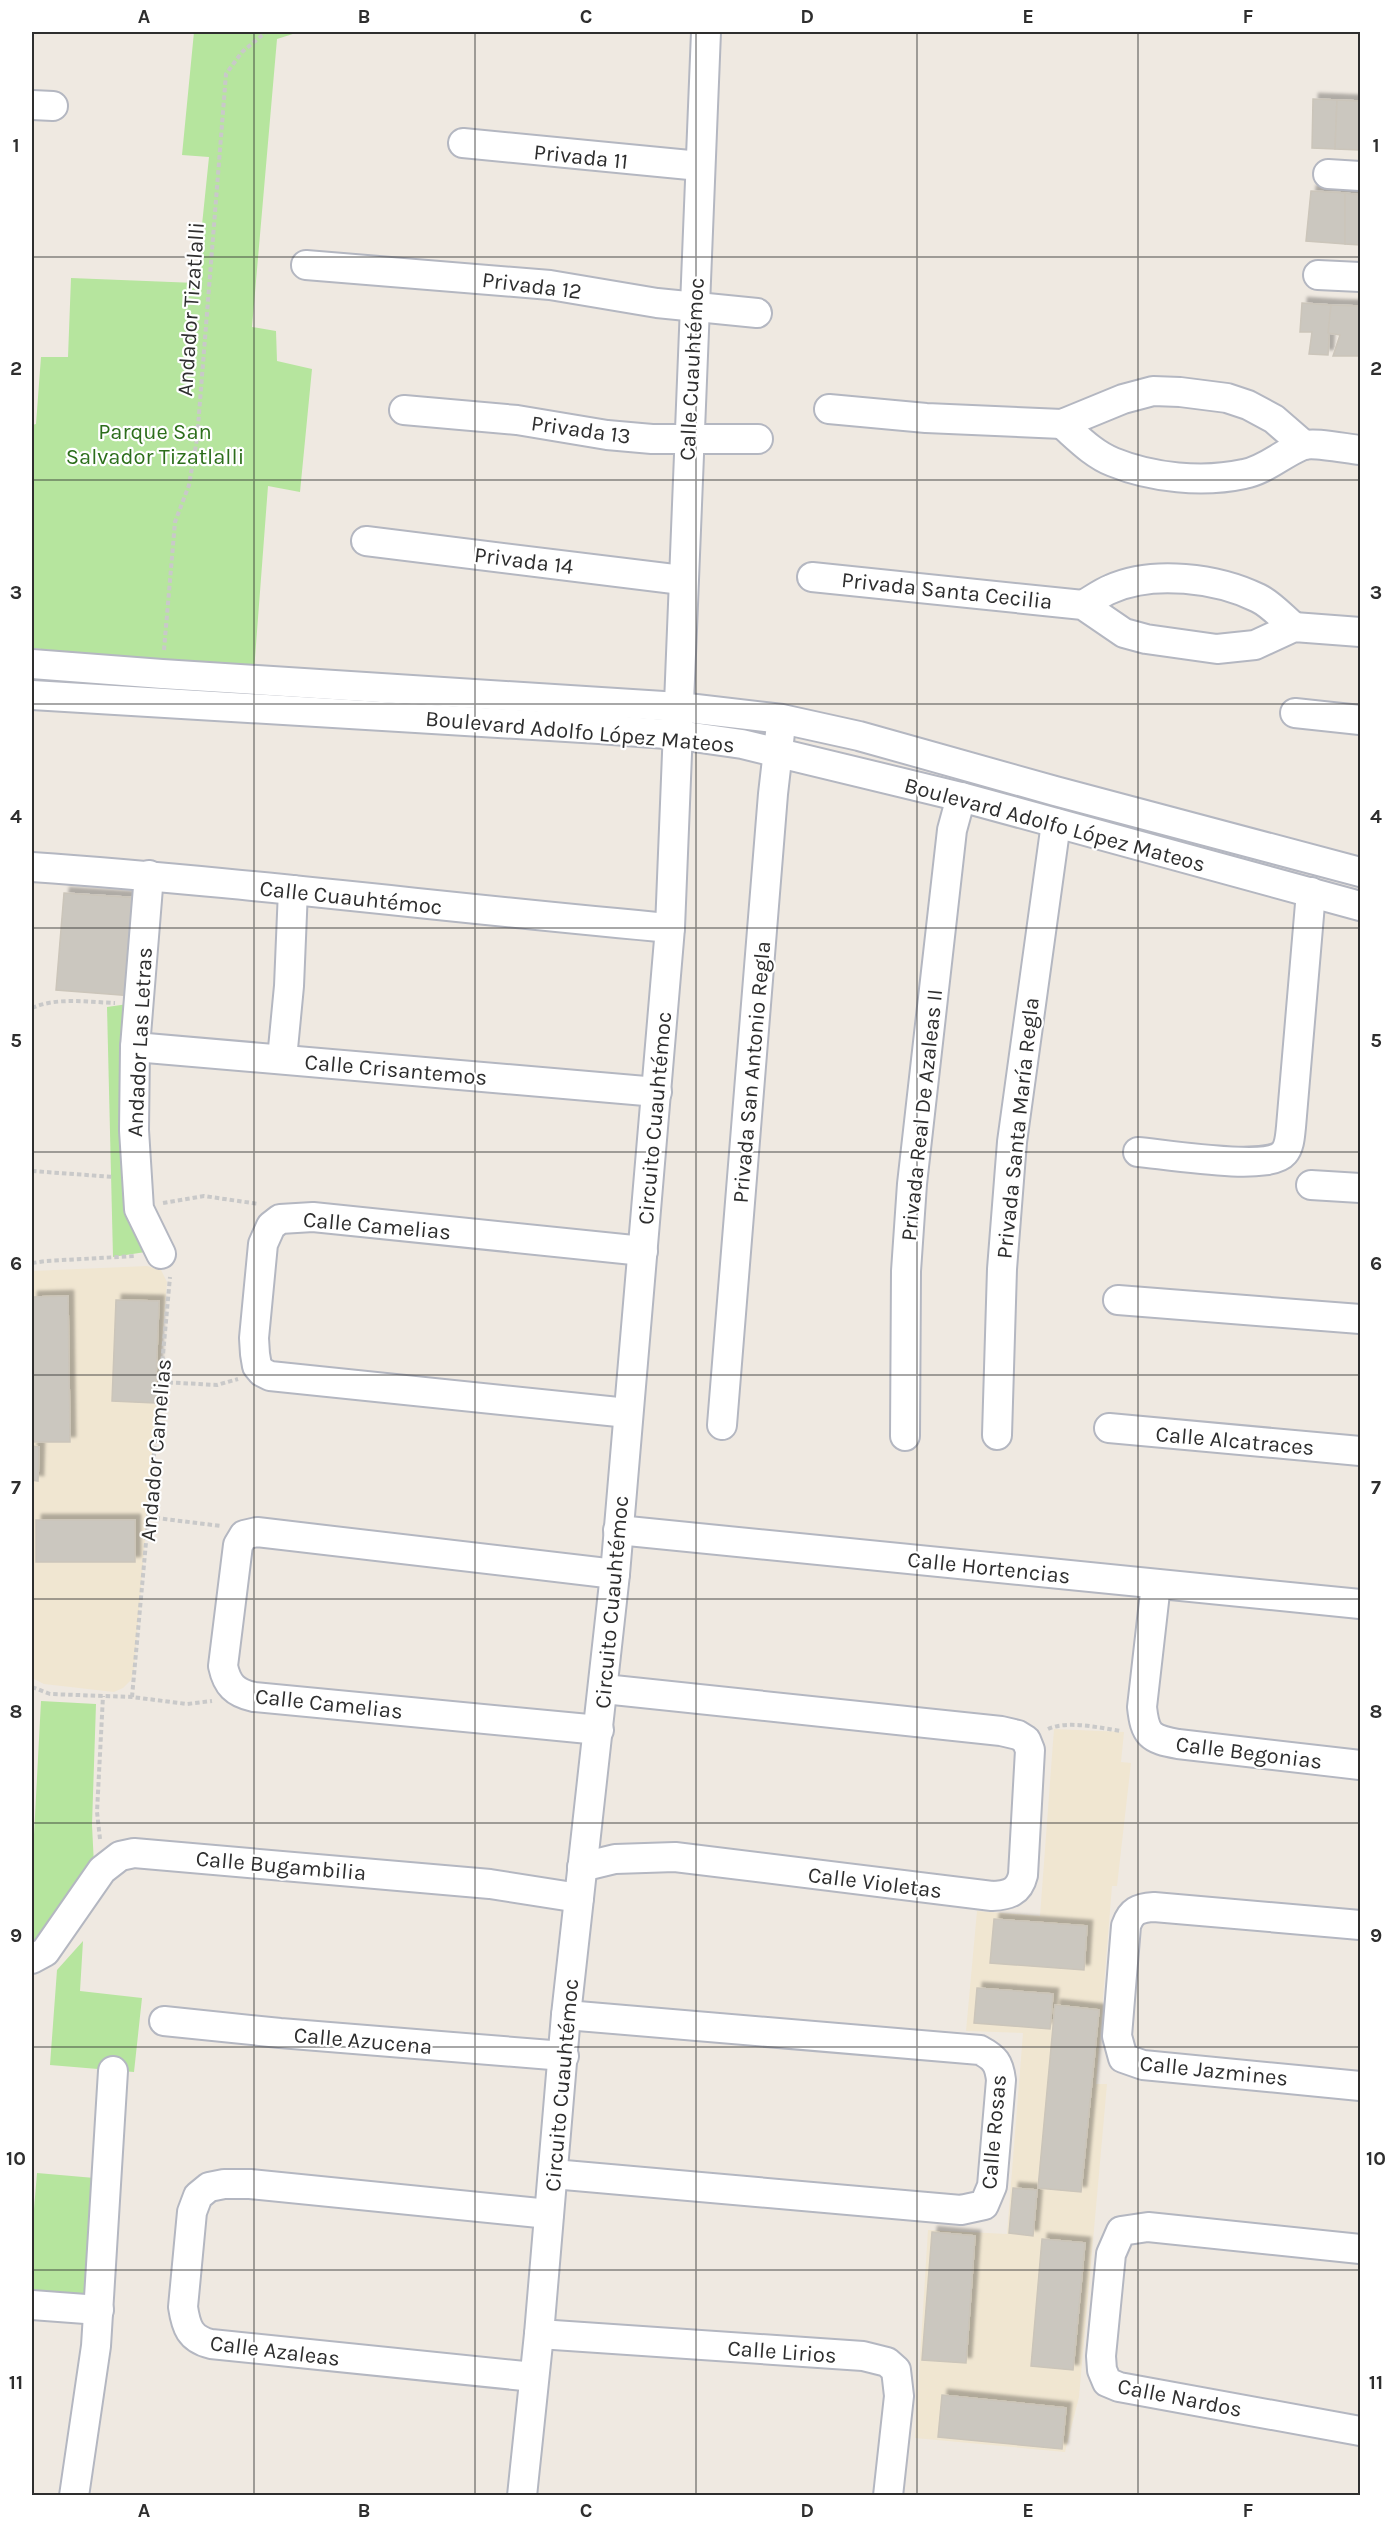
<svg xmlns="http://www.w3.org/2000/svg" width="1392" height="2527" viewBox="0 0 1392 2527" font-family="Karla,sans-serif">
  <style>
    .education { fill: #f0e6d1 }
    .green { fill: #b6e59e }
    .building { fill: #cbc7bf; stroke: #cbc5ba; stroke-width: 1.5; filter: url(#shadow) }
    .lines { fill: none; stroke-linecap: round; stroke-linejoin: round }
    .minor-casing { stroke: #b4b7c1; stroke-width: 32 }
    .path { stroke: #c9c9c9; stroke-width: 4; stroke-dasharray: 4.5 3; stroke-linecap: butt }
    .minor { stroke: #fff; stroke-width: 28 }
    .grid { fill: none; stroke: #2e2e2e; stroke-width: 1.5; stroke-opacity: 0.55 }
    .labels { text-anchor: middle; stroke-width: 4.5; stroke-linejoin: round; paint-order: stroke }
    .street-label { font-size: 22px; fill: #2e2e2e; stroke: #fff }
    .park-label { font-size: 22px; fill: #2c6e1b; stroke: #fff }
    .neatline { fill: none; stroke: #2e2e2e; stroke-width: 2 }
    .grid-label { font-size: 20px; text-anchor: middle; font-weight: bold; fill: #2e2e2e }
  </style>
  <defs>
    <filter id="shadow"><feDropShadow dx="5.5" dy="-5.5" stdDeviation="1.5" flood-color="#0004"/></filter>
  </defs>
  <rect width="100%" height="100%" fill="#efe9e1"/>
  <!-- education -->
  <g class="education">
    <path d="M147,1266L161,1270L167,1282L134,1670L131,1680L123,1688L114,1692L44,1684L32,1678V1271Z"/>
    <path d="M1054,1729L1124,1732L1121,1762L1131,1763L1117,1886H1112L1096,2084H1107L1079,2397L1065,2452L915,2438L928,2230L1007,2234L1023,2033L966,2031L977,1911L1040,1916Z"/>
  </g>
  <!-- green -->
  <g class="green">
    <path d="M194,32H299L277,39L252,327L276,331L277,361L312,369L300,492L268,486L254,671L32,648V425L36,424L41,357H68L71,278L196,283L209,157L182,155Z"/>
    <path d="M135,1003L152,1251L113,1257L107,1007Z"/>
    <path d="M41,1701L96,1704L92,1825L94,1865L41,1943L32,1940V1873Z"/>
    <path d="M83,1941L80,1991L142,1998L134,2072L50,2065L57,1970Z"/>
    <path d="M37,2173L106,2179L96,2308L32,2303V2233Z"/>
  </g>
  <!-- building -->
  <g class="building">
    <path d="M1313,99L1337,100L1335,149L1312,148Z"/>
    <path d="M1337,100L1360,101V150L1335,149Z"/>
    <path d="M1311,191L1345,193V244L1306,241Z"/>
    <path d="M1345,193L1360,195V245L1345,244Z"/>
    <path d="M1302,303L1331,305L1328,355L1309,354L1312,332H1300Z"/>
    <path d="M1331,305L1360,306V356H1333L1340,335L1328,333Z"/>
    <path d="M64,893L140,898L133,996L56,990Z"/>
    <path d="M68,1296L70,1442H32V1297Z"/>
    <path d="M116,1300L159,1301L155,1403L112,1401Z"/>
    <path d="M32,1446L39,1447L38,1481L32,1480Z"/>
    <rect x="36" y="1520" width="99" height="42"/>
    <path d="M994,1919L1087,1926L1084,1970L990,1963Z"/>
    <path d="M977,1988L1053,1994L1050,2029L974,2023Z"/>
    <path d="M1055,2005L1099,2010L1081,2192L1038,2188Z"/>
    <path d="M1013,2188L1037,2190L1033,2236L1009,2233Z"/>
    <path d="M932,2232L975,2236L966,2363L922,2360Z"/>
    <path d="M1042,2239L1085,2243L1073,2370L1031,2366Z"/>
    <path d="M942,2395L1066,2408L1062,2449L938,2437Z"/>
  </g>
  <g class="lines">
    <defs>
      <g id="minor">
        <path d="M32,105L53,106"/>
        <path d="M463,143L700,166"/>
        <path d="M1328,174L1360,176"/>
        <path d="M306,265L550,285L657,303L757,313"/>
        <path d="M1318,275L1360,277"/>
        <path d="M829,409L926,418L1062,424L1123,399L1153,391L1180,392L1227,398L1248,405L1274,419L1304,445"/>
        <path d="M404,410L517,420L607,435L652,439H758"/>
        <path d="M1062,424C1078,438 1093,454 1113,462C1152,478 1203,483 1244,474C1265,470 1282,454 1301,446C1312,441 1347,449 1360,450"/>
        <path d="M366,541L682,580"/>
        <path d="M812,577L1083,605L1124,633L1146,639L1217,649L1255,645L1294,627L1360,632"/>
        <path d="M1083,605C1092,600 1101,593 1111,589C1153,570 1217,578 1258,598C1271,604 1283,618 1294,627"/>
        <path d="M32,664L162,674L679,707L782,719L859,736L1055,791L1360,872"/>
        <path d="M32,695L599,729L679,735L742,744L961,797L1360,906"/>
        <path d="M1295,713L1360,720"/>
        <path d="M32,867C245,882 457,909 670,928"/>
        <path d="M149,875L135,1047L134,1130L139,1209L161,1254"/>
        <path d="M135,1047L657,1092"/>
        <path d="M282,1059L289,986L293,890"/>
        <path d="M1138,1152C1163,1154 1268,1172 1284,1153C1290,1146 1290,1135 1291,1127L1311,892"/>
        <path d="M1311,1185L1360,1188"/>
        <path d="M1118,1300L1360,1319"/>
        <path d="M628,1413L270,1376L262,1372L257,1366L255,1354L254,1338L263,1244L271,1226L280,1219L313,1217L643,1251"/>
        <path d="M722,1425L773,794L780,733"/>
        <path d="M1109,1428L1360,1451"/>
        <path d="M997,1435L1002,1269L1012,1142L1056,823"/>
        <path d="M905,1436L906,1271L912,1184L952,830L961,797"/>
        <path d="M618,1530L1360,1604"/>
        <path d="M1156,1584L1142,1707C1145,1735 1150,1739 1178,1744L1360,1765"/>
        <path d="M599,1730L254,1697C235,1693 227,1685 223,1666L238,1545L244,1535L257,1532L615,1574"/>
        <path d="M582,1867L615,1859L675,1857L992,1896C1009,1895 1019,1892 1023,1875L1030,1750L1026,1740L1018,1735L1001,1731L604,1689"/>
        <path d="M1360,1925L1154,1907C1138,1908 1131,1911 1126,1926L1117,2036L1123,2058L1143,2065L1360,2086"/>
        <path d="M32,1959L45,1952L102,1870L120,1856L134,1853L490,1884L579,1898"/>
        <path d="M164,2021L280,2033L564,2056"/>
        <path d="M553,2174L961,2210L984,2205L992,2186L1001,2080C999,2063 995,2058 980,2050L566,2015"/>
        <path d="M1360,2249L1148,2227L1121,2231L1111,2254L1101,2356L1102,2370L1107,2382L1119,2387L1360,2431"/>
        <path d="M32,2305L99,2310"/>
        <path d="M539,2334L863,2356L887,2362L896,2370L899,2396L888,2496"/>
        <path d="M534,2377L211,2344C190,2339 186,2327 183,2307L192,2212L198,2196L209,2187L224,2184H250L549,2214"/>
        <path d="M74,2496L96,2346L113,2071"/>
        <path d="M522,2496L539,2334L566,2015L615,1574L670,928L706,32"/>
      </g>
    </defs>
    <!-- minor casing -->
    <use href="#minor" class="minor-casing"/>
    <!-- path -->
    <g class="path">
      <path d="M164,650L175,522L189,485L197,439L226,74L242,52L266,32"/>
      <path d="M32,1008C57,997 87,1002 115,1003"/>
      <path d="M32,1171L114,1177"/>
      <path d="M163,1203L204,1196L259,1204"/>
      <path d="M32,1263L46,1261L136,1256"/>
      <path d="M161,1382L217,1385L238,1379"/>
      <path d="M148,1517L221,1526"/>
      <path d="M32,1687L50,1694L132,1697L187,1704L212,1701"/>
      <path d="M132,1697L170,1277"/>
      <path d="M1048,1729C1068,1720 1100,1728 1121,1731"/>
      <path d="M100,1839L97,1812L103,1696"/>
    </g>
    <!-- minor -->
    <use href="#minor" class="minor"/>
  </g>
  <!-- grid -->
  <path class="grid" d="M254,32V2496M475,32V2496M696,32V2496M917,32V2496M1138,32V2496M32,257H1360M32,480H1360M32,704H1360M32,928H1360M32,1152H1360M32,1375H1360M32,1599H1360M32,1823H1360M32,2047H1360M32,2270H1360"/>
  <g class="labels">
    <!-- street labels -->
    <g class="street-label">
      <text transform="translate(581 156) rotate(6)" y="8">Privada 11</text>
      <text transform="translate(532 285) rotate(7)" y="8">Privada 12</text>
      <text transform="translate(190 309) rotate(-86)" y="8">Andador Tizatlalli</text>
      <text transform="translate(691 369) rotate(-87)" y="8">Calle Cuauhtémoc</text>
      <text transform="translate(581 429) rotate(8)" y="8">Privada 13</text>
      <text transform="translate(524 560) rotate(7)" y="8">Privada 14</text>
      <text transform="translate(947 590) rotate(6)" y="8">Privada Santa Cecilia</text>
      <text transform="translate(580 731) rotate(5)" y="8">Boulevard Adolfo López Mateos</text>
      <text transform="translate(1055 824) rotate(15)" y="8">Boulevard Adolfo López Mateos</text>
      <text transform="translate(351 897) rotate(6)" y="8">Calle Cuauhtémoc</text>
      <text transform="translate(139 1042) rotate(-87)" y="8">Andador Las Letras</text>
      <text transform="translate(396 1069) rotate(5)" y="8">Calle Crisantemos</text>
      <text transform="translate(751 1072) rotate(-85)" y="8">Privada San Antonio Regla</text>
      <text transform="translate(921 1115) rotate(-84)" y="8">Privada Real De Azaleas II</text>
      <text transform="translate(654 1118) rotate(-85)" y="8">Circuito Cuauhtémoc</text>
      <text transform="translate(1017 1128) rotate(-84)" y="8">Privada Santa María Regla</text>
      <text transform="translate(377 1225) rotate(5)" y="8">Calle Camelias</text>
      <text transform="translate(1235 1440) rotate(5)" y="8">Calle Alcatraces</text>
      <text transform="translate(155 1450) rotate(-85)" y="8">Andador Camelias</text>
      <text transform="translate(989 1567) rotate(6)" y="8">Calle Hortencias</text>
      <text transform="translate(611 1602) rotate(-85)" y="8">Circuito Cuauhtémoc</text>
      <text transform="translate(329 1703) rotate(6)" y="8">Calle Camelias</text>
      <text transform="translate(1249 1752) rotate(7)" y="8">Calle Begonias</text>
      <text transform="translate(281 1865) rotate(5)" y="8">Calle Bugambilia</text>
      <text transform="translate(875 1882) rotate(7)" y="8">Calle Violetas</text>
      <text transform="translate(363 2040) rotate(5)" y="8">Calle Azucena</text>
      <text transform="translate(1214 2070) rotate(6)" y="8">Calle Jazmines</text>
      <text transform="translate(561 2085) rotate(-85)" y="8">Circuito Cuauhtémoc</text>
      <text transform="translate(993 2132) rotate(-85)" y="8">Calle Rosas</text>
      <text transform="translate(275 2350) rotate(7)" y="8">Calle Azaleas</text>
      <text transform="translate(782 2351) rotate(4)" y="8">Calle Lirios</text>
      <text transform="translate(1180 2397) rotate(11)" y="8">Calle Nardos</text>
    </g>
    <!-- park labels -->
    <g class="park-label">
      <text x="155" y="439">Parque San<tspan x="155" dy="25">Salvador Tizatlalli</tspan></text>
    </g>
  </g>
  <!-- border -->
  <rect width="1392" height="2527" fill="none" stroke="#ffffff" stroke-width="66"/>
  <rect x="33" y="33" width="1326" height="2461" class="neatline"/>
  <g class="grid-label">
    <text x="144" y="23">A</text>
    <text x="364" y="23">B</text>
    <text x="586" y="23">C</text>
    <text x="807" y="23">D</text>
    <text x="1028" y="23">E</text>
    <text x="1248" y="23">F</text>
    <text x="16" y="152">1</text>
    <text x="1376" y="152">1</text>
    <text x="16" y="375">2</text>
    <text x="1376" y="375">2</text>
    <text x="16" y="599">3</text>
    <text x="1376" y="599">3</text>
    <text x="16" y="823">4</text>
    <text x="1376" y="823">4</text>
    <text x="16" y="1047">5</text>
    <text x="1376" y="1047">5</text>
    <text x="16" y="1270">6</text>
    <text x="1376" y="1270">6</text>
    <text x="16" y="1494">7</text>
    <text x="1376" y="1494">7</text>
    <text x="16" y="1718">8</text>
    <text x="1376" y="1718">8</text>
    <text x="16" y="1942">9</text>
    <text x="1376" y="1942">9</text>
    <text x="16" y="2165">10</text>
    <text x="1376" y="2165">10</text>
    <text x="16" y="2389">11</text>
    <text x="1376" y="2389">11</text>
    <text x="144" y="2517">A</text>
    <text x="364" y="2517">B</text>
    <text x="586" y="2517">C</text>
    <text x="807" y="2517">D</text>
    <text x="1028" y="2517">E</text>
    <text x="1248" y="2517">F</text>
  </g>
</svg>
